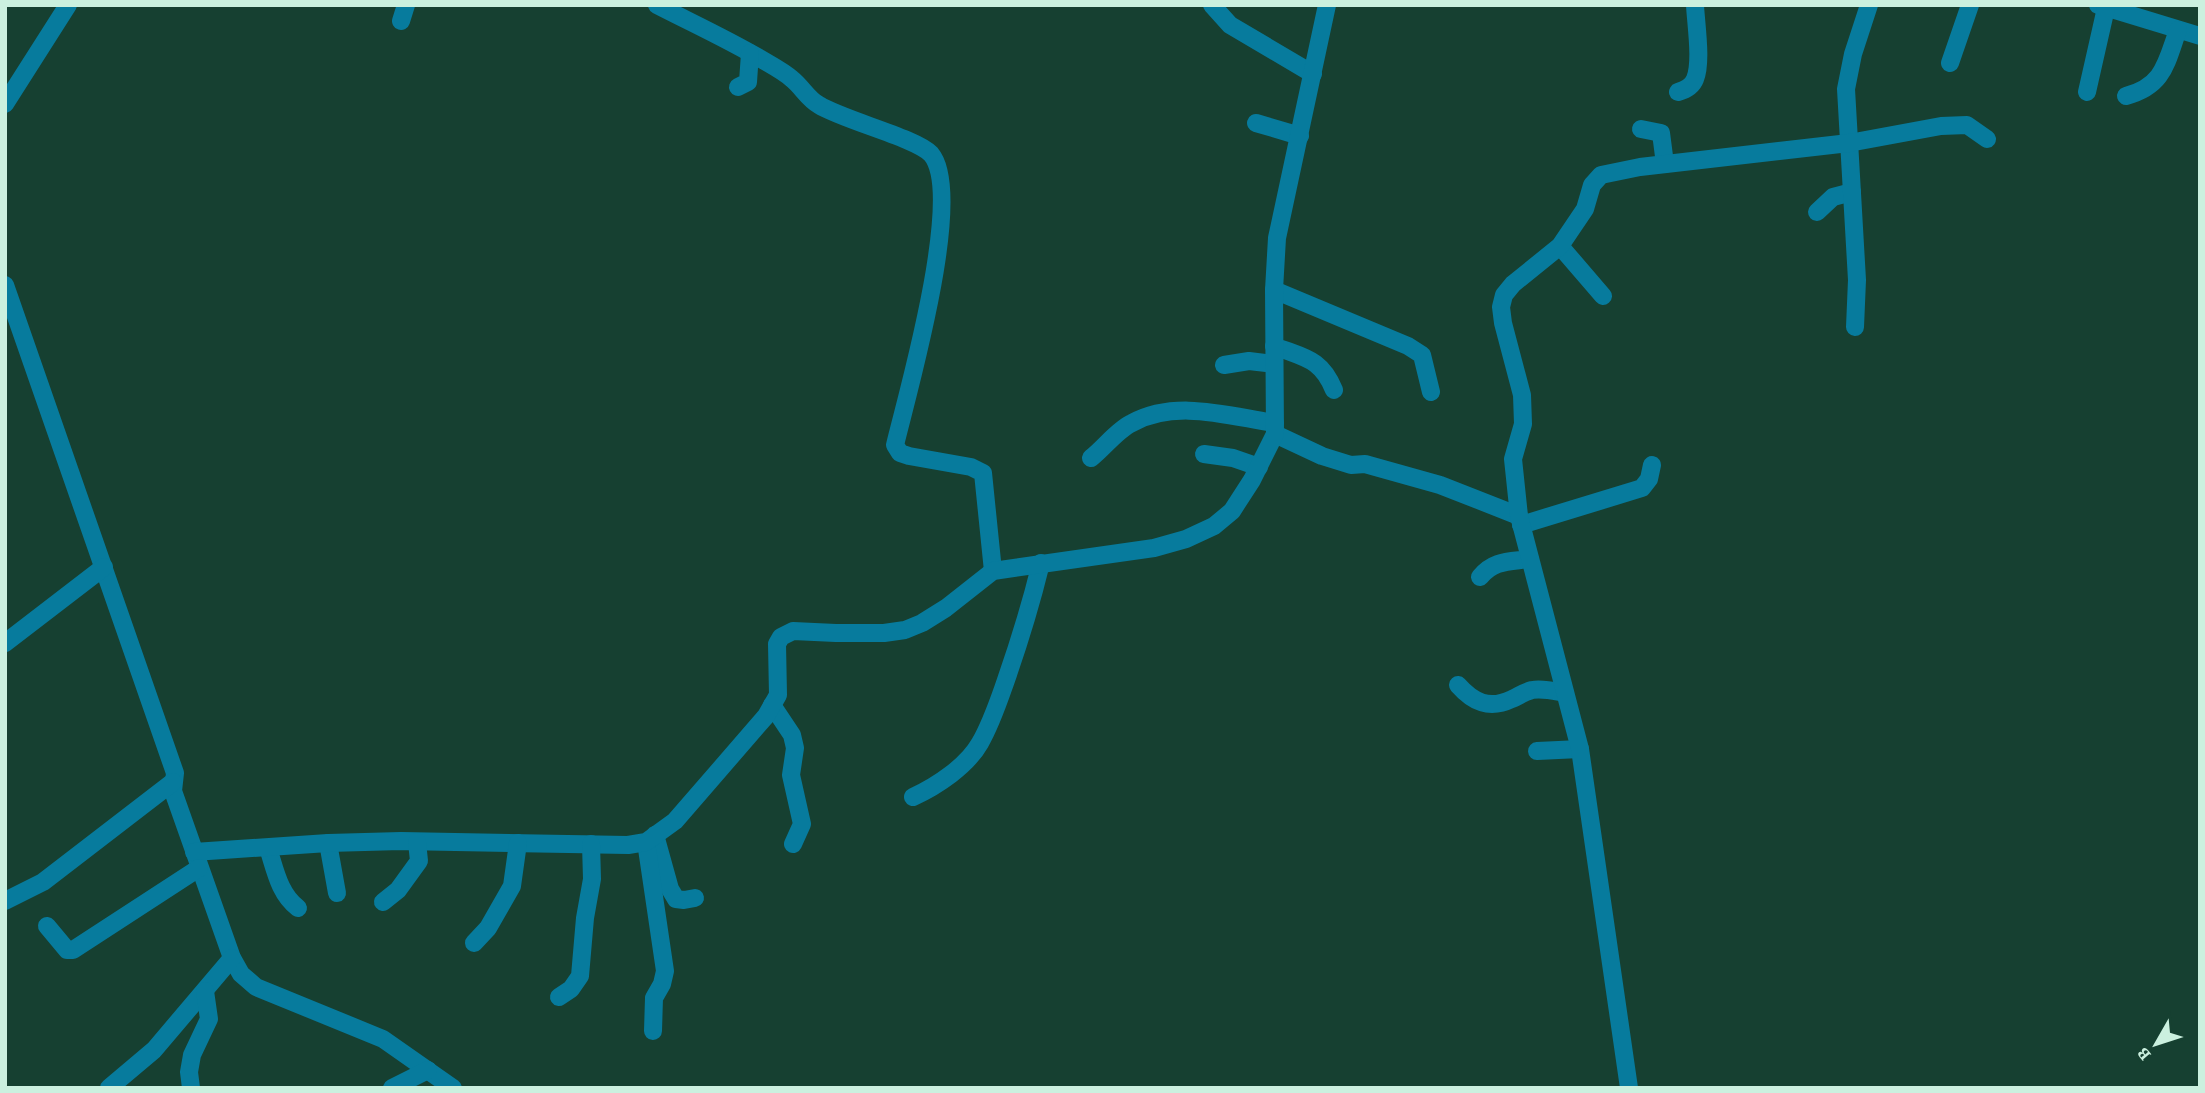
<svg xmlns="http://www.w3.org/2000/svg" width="2205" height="1093" viewBox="0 0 2205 1093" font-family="'Crimson Pro',serif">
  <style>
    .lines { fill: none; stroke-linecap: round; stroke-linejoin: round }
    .minor { stroke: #077b9d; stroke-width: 18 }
  </style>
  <rect width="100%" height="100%" fill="#164031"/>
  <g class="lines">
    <!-- minor -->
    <g class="minor">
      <path d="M657,5C692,23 727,39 761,59C771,65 783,71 792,79C802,87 808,99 819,105C843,120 916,138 931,154C965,194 908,391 895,445L900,453L909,456L971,467L983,473L993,571"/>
      <path d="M1212,5L1230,25L1313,74"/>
      <path d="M2098,5L2200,36"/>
      <path d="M401,21L406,5"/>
      <path d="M1950,63L1970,5"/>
      <path d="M738,87L748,82L750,53"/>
      <path d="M1678,92C1685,90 1692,87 1695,79C1702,62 1696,25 1695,5"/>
      <path d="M2087,92L2106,8"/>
      <path d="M2126,96C2164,86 2166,63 2178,30"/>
      <path d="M5,104L68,5"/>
      <path d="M1256,123L1300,136"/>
      <path d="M1641,129L1661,133L1665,164"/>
      <path d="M1817,212L1833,197L1852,192"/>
      <path d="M1560,246L1603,296"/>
      <path d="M5,285L175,773L173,791L232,958L241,974L256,987L383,1039L453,1088"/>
      <path d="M1274,290L1408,346L1422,355L1431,392"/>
      <path d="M1855,327L1857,280L1846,89L1853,54L1869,5"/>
      <path d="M1274,346C1304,358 1321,358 1334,390"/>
      <path d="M1224,365L1249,361L1274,364"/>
      <path d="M1275,434L1322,456L1351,465L1365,464L1440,485L1519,516"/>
      <path d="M1204,454L1233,458L1259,467"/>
      <path d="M1091,458C1104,448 1117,430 1132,423C1176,399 1228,416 1275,423"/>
      <path d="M1521,525L1642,488L1649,479L1652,465"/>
      <path d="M1480,577C1494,560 1509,562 1530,559"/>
      <path d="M5,643L104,567"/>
      <path d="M1458,685C1473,702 1489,710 1512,699C1519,696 1524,692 1532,690C1543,688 1554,691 1565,693"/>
      <path d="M772,705L792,735L795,748L791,775L802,824L793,844"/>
      <path d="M1537,751L1580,749"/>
      <path d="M913,797C937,786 967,766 980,743C991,724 998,703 1005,683C1019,643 1031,604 1041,563"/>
      <path d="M655,835L670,889L676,899L684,900L695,898"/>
      <path d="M646,842L665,971L662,984L654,998L653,1031"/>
      <path d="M328,843L337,893"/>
      <path d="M268,848C275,869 279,894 298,908"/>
      <path d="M194,852L328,843L401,841L628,845L646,842L675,821L766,716L778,695L777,644L781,637L793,631L836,633H884L905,630L922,623L946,608L993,571L1154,548L1186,539L1214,526L1232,511L1252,480L1275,434L1274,290L1277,238L1327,5"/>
      <path d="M5,901L43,882L173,782"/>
      <path d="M383,902L398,890L419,861L417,842"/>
      <path d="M47,926L67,950H73L199,868"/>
      <path d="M474,943L488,928L512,886L518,843"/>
      <path d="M559,997L571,989L580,976L585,918L592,879L591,844"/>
      <path d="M109,1088L154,1050L232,958"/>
      <path d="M191,1088L189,1072L192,1055L209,1019L205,991"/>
      <path d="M392,1088L428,1070"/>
      <path d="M1629,1088L1580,749L1519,516L1513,459L1523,424L1522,395L1503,323L1501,307L1504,295L1513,284L1560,246L1585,209L1592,185L1601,175L1640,167L1849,143L1941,126L1967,125L1987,139"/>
    </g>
  </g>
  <!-- border -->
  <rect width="2205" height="1093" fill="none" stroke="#cbf0df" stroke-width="14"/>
  <!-- north arrow -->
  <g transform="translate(2156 1044) rotate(231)" stroke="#164031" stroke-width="5" paint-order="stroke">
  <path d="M0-5L12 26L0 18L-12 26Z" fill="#cbf0df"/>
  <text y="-10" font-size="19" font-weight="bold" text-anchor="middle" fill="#cbf0df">B</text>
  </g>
</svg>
